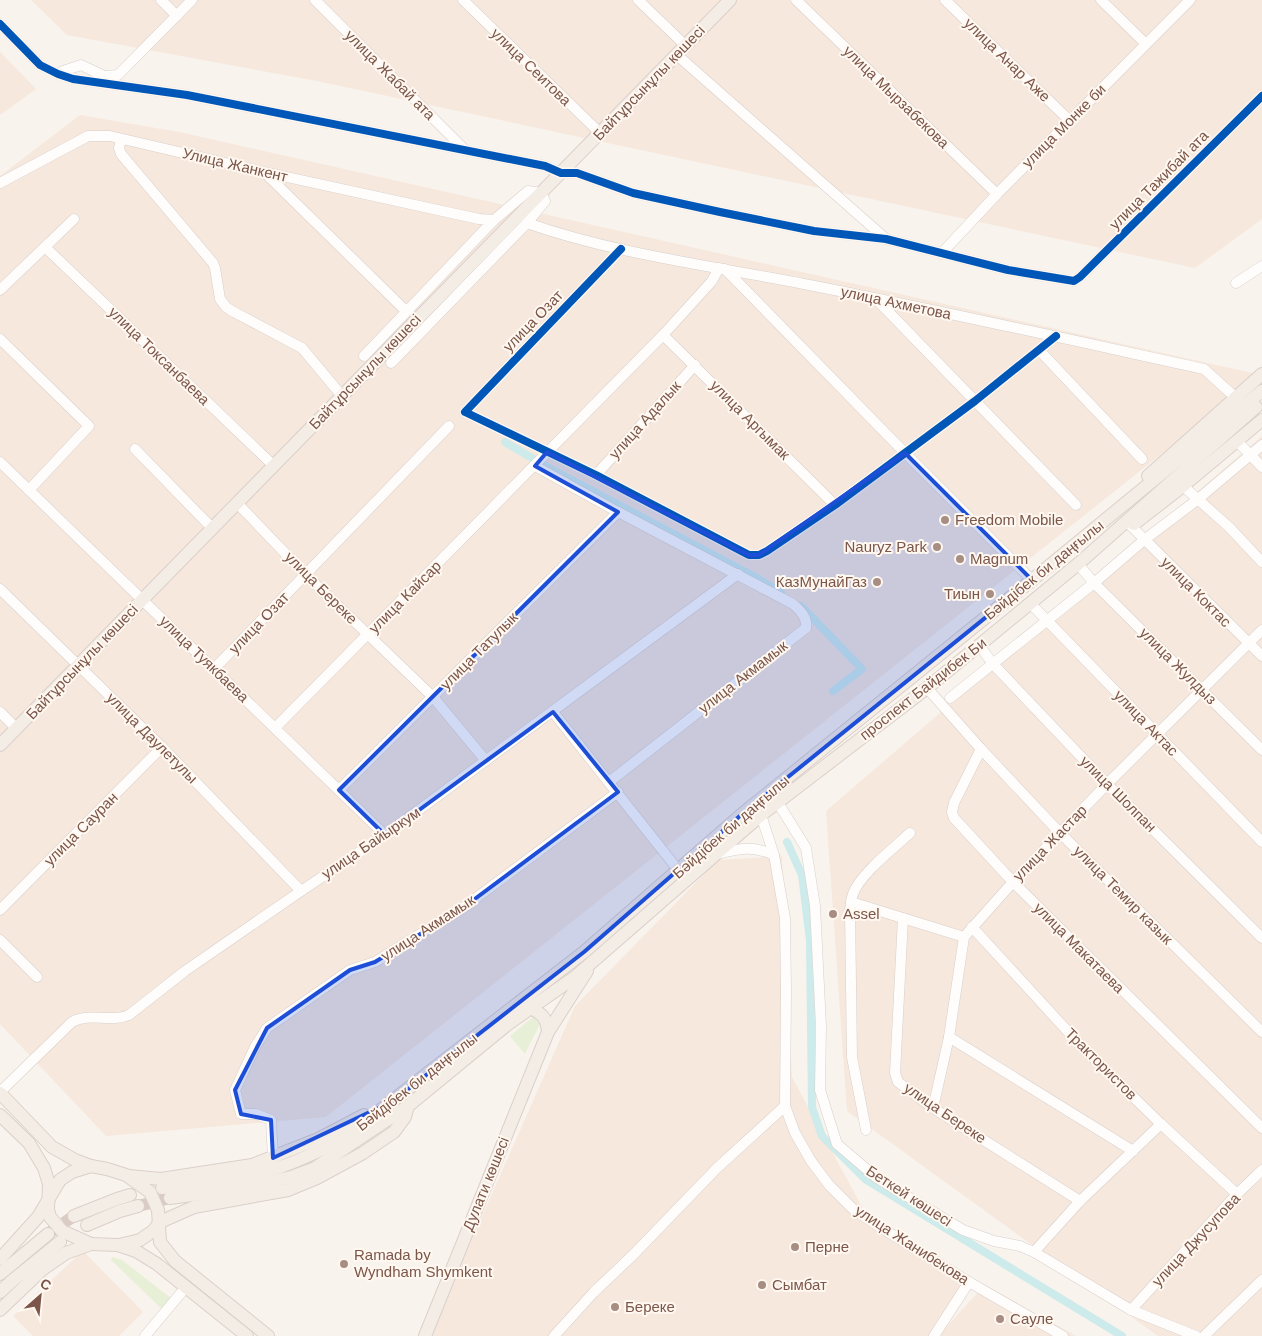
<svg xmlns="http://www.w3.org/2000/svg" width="1262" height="1336" viewBox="0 0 1262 1336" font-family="Helvetica,sans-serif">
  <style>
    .residential { fill: #f6e8dd }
    .green { fill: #e7f0d7 }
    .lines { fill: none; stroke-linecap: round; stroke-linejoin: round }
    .canal { stroke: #cdebeb; stroke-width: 8 }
    .major-tunnel { stroke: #daccc4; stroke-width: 12; stroke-dasharray: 12 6; stroke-linecap: butt }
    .minor-casing { stroke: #d8cfca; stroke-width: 11 }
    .major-casing { stroke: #dbcfca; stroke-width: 14 }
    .minor { stroke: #fefdfc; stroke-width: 10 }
    .major { stroke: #f4ede6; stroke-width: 12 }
    .cycleway-casing { stroke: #fff8f1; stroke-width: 11 }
    .cycleway { stroke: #0057b8; stroke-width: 8 }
    .marked { fill: #1d4ed8; fill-opacity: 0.2; stroke: #1d4ed8; stroke-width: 4; stroke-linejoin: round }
    .poi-dot { fill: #a88d82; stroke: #fff8f1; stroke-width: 2 }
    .labels { text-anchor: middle; stroke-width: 4; stroke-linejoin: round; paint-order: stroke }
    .street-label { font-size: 15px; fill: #7c5649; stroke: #fff8f1 }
    .poi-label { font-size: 15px; fill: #7c5649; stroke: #fff8f1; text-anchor: start }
  </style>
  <rect width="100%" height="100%" fill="#f9f3ed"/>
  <!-- residential -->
  <g class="residential">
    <path d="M31,0H1262V219L1195,268L317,81L67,35Z"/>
    <path d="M0,52L36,89L0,115Z"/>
    <path d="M80,115L179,132L1261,375L326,1117L106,1136L0,1024V176Z"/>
    <path d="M1262,436V1336H1158L847,1111L826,811Z"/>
    <path d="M782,856L792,1077L863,1209L977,1282L931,1336H429L575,1006L718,860Z"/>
    <path d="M83,1251L143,1312L119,1336H33L13,1316Z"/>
    <path d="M985,1285L1076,1336H938Z"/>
  </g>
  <!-- green -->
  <g class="green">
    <path d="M533,1017L540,1024L525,1054L510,1036Z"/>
    <path d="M112,1257L122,1260L172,1299L163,1310L111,1260Z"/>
  </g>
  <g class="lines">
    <!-- canal -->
    <g class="canal">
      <path d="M505,442L547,467L757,578L781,593"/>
      <path d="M801,606L862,669L833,691"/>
      <path d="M787,842L802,875L810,941L812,1107L822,1136L865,1179L1122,1336"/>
    </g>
    <!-- major-tunnel -->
    <g class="major-tunnel">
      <path d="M138,1206L170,1198"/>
      <path d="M49,1233L74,1216"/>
    </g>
    <defs>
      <g id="minor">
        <path d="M161,0L177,16"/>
        <path d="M315,0L465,150"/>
        <path d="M463,0L600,133"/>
        <path d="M638,0L686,46"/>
        <path d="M796,0L997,194"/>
        <path d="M945,0L1070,121"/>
        <path d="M1101,0L1145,43"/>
        <path d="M0,24L40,65L58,74L73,79L187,95L545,166L561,173H577L633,193L720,212L814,231L886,239L1008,270L1074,281L1080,277L1262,96"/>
        <path d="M677,55L886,239"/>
        <path d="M58,74L63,71L81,65L104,76L118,75L192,0"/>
        <path d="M121,139L119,148L121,154L213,263L215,268L220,299L226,307L232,311L302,348L342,396"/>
        <path d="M265,173L406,311"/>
        <path d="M0,183L88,136H110L264,172L479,219L494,220L364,356"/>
        <path d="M494,220L528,191L541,193L545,201L527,223"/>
        <path d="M45,247L274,466"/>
        <path d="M621,249L465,412L596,475L749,555H759L767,551L835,505L975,401L1056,336"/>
        <path d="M941,254L997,194L1190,0"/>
        <path d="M725,269L905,453L1032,580"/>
        <path d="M1236,283L1262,266"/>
        <path d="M0,290L74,219"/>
        <path d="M876,299L1076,505"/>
        <path d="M663,335L835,505"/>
        <path d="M0,339L89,426L29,490"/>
        <path d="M1040,351L1142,459"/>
        <path d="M391,363L527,223C615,254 713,266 804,284C938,310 1071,340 1204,369L1235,397"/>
        <path d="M1238,442L1262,467"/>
        <path d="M135,449L212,528"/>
        <path d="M0,462L385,835"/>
        <path d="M535,466L618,512L793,604C800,610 808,618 806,628L609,782"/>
        <path d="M596,475L695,365"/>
        <path d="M1183,486L1229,527L1262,562"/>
        <path d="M237,503L306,575L433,697L486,761"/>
        <path d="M1131,526L1262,656"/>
        <path d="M1078,564L1094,583L1262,750"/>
        <path d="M0,589L162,747L301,891"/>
        <path d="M1030,603L1262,842"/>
        <path d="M979,645L993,664L1107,784L1262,938"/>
        <path d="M214,669L449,426"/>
        <path d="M927,688L981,749L1060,833L1262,1032"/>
        <path d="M950,698L1094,583L1144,540L1197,500L1262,445"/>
        <path d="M0,712L16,728"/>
        <path d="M553,712L679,871"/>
        <path d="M275,728L663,335L712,281L719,268"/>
        <path d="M981,749L954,803L952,812L954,818L1013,882L1262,1128"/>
        <path d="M339,790L618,512"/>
        <path d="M778,803L806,848L815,906L821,1026L820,1090L837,1144L877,1178L963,1230L994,1241L1020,1246L1034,1252L1131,1310L1196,1336"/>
        <path d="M761,815L774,855L785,918L786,991L785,1106L795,1133L811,1161L829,1185L853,1209L880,1227L969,1282L1063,1336"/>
        <path d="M717,854C738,849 753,845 774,855"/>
        <path d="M851,902L964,937"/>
        <path d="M0,910L162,747"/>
        <path d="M903,918L895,1073L898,1082L933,1108L1080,1201"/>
        <path d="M972,927L1083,1048L1161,1124L1237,1194"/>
        <path d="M0,940L37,977"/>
        <path d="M949,1037L1133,1151"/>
        <path d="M0,1092L72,1022C89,1012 111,1023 129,1015L185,971L301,891L385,835L738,574"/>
        <path d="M933,1108L949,1037L964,937L1013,882L1107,784L1262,630"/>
        <path d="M866,1130L852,1057L850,910C851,905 851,899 853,894C860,874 894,848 910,833"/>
        <path d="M273,1158L271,1120L256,1114H241L235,1090L255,1047L267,1028L350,970L375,962L464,907L618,792"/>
        <path d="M1034,1252L1080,1201L1161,1124"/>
        <path d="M1131,1310L1237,1194L1262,1170"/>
        <path d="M145,1336L186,1287"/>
        <path d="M554,1336L594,1292L633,1255L717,1168L785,1106"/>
        <path d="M934,1336L969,1282"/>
        <path d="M1204,1336L1262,1280"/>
      </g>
      <g id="major">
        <path d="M1148,476L1262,374"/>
        <path d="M1134,524L1183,486L1262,420"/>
        <path d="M0,745L730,0"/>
        <path d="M531,1008C542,1014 547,1018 548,1032"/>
        <path d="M0,1093L52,1147L75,1160L91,1166L107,1169L126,1175L150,1192L158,1210L160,1242L175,1261L268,1336"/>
        <path d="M0,1115L29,1143L44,1168L49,1184L48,1210L50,1217L62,1231L91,1244L118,1245L136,1251L157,1264L247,1336"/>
        <path d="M129,1176L161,1179L252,1165L318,1139L364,1115"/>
        <path d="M162,1188C201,1182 243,1180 280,1167C302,1160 323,1149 343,1139L584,952L741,815L1032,580L1262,391"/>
        <path d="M170,1198L244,1188L291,1177L315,1168L408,1106L508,1024L575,977L761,815L927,688L1078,564L1256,407"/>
        <path d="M74,1216L117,1199L130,1195"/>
        <path d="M87,1225L120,1211L138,1206"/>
        <path d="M119,1245L140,1240L153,1231L160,1222L194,1207L288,1190L317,1178L363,1153L394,1132L405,1117L408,1106"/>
        <path d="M0,1259L38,1217L60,1180L72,1172L91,1166"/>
        <path d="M0,1274L48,1234"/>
        <path d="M0,1292L13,1280L60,1242"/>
        <path d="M0,1310L43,1269L66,1253L91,1244"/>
        <path d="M425,1336L548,1032L587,971"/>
      </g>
    </defs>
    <!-- minor casing -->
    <use href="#minor" class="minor-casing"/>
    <!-- major casing -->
    <use href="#major" class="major-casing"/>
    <!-- minor -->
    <use href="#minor" class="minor"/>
    <!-- major -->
    <use href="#major" class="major"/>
    <defs>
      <g id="cycleway">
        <path d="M0,24L40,65L58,74L73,79L187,95L545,166L561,173H577L633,193L720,212L814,231L886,239L1008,270L1074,281L1080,277L1262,96"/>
        <path d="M621,249L465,412L596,475L749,555H759L767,551L835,505L975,401L1056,336"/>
      </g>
    </defs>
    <!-- cycleway casing -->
    <use href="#cycleway" class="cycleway-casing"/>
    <!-- cycleway -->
    <use href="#cycleway" class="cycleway"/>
  </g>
  <!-- marked area -->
  <path class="marked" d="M547,452L749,555H759L905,453L1032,580L741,815L584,952L393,1101L273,1158L271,1120L241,1114L235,1090L267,1028L350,970L375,962L464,907L618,792L553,712L385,835L339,790L618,512L535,466Z"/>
  <!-- markers -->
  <g class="poi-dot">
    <circle cx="945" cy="520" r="5"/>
    <circle cx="937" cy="547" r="5"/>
    <circle cx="960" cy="559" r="5"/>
    <circle cx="877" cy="582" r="5"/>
    <circle cx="990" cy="594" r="5"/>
    <circle cx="833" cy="914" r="5"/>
    <circle cx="795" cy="1247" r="5"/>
    <circle cx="344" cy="1264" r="5"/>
    <circle cx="762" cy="1285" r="5"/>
    <circle cx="615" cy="1307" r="5"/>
    <circle cx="1000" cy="1319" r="5"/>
  </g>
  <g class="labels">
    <!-- street labels -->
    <g class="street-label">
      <text transform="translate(1007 60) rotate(44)" y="5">улица Анар Аже</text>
      <text transform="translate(531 67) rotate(44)" y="5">улица Сеитова</text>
      <text transform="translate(390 75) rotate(45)" y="5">улица Жабай ата</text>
      <text transform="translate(649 83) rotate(-46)" y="5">Байтұрсынұлы көшесі</text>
      <text transform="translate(896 97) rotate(44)" y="5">улица Мырзабекова</text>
      <text transform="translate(1064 126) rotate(-45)" y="5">улица Монке би</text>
      <text transform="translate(235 165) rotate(13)" y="5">Улица Жанкент</text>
      <text transform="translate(1159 180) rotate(-45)" y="5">улица Тажибай ата</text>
      <text transform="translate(896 303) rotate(12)" y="5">улица Ахметова</text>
      <text transform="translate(533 321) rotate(-46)" y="5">улица Озат</text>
      <text transform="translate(159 356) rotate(44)" y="5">улица Токсанбаева</text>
      <text transform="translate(365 372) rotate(-46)" y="5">Байтұрсынұлы көшесі</text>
      <text transform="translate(645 420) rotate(-48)" y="5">улица Адалык</text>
      <text transform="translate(750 420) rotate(45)" y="5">улица Аргымак</text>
      <text transform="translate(1044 570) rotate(-39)" y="5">Бәйдібек би даңғылы</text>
      <text transform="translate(321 588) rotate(45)" y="5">улица Береке</text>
      <text transform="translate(1196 592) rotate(45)" y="5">улица Коктас</text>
      <text transform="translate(405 597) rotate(-45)" y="5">улица Кайсар</text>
      <text transform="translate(259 623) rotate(-46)" y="5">улица Озат</text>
      <text transform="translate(479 651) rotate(-45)" y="5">улица Татулык</text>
      <text transform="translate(204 659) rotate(44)" y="5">улица Туякбаева</text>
      <text transform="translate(82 662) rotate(-46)" y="5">Байтұрсынұлы көшесі</text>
      <text transform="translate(1178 666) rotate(45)" y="5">улица Жулдыз</text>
      <text transform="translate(743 677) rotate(-38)" y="5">улица Акмамык</text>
      <text transform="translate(923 689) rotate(-38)" y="5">проспект Байдибек Би</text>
      <text transform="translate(1146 723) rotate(46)" y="5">улица Актас</text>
      <text transform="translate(152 738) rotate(45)" y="5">улица Даулетулы</text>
      <text transform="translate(1118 794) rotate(45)" y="5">улица Шолпан</text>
      <text transform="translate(731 827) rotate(-41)" y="5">Бәйдібек би даңғылы</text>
      <text transform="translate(81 829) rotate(-45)" y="5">улица Сауран</text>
      <text transform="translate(371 843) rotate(-34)" y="5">улица Байыркум</text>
      <text transform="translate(1050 843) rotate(-46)" y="5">улица Жастар</text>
      <text transform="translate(1123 895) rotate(45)" y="5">улица Темир казык</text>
      <text transform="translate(428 928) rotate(-33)" y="5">улица Акмамык</text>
      <text transform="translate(1079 948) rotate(45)" y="5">улица Макатаева</text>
      <text transform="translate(1101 1064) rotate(45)" y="5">Трактористов</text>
      <text transform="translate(417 1082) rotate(-38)" y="5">Бәйдібек би даңғылы</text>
      <text transform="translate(945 1113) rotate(34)" y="5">улица Береке</text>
      <text transform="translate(486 1184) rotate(-68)" y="5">Дулати көшесі</text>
      <text transform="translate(909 1196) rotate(33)" y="5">Беткей көшесі</text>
      <text transform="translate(1196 1240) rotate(-47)" y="5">улица Джусупова</text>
      <text transform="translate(912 1245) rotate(33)" y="5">улица Жанибекова</text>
    </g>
    <!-- poi labels -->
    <g class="poi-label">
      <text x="955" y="525">Freedom Mobile</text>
      <text x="927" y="552" text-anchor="end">Nauryz Park</text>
      <text x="970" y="564">Magnum</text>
      <text x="867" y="587" text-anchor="end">КазМунайГаз</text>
      <text x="980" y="599" text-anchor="end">Тиын</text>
      <text x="843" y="919">Assel</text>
      <text x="805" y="1252">Перне</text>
      <text x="354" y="1260">Ramada by<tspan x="354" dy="17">Wyndham Shymkent</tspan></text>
      <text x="772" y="1290">Сымбат</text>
      <text x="625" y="1312">Береке</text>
      <text x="1010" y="1324">Сауле</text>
    </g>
  </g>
  <!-- north arrow -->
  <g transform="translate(40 1296) rotate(27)" stroke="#fff8f1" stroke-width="4" paint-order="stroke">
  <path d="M0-4L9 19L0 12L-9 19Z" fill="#7c5649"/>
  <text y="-8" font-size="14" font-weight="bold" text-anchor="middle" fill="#7c5649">С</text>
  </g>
</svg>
